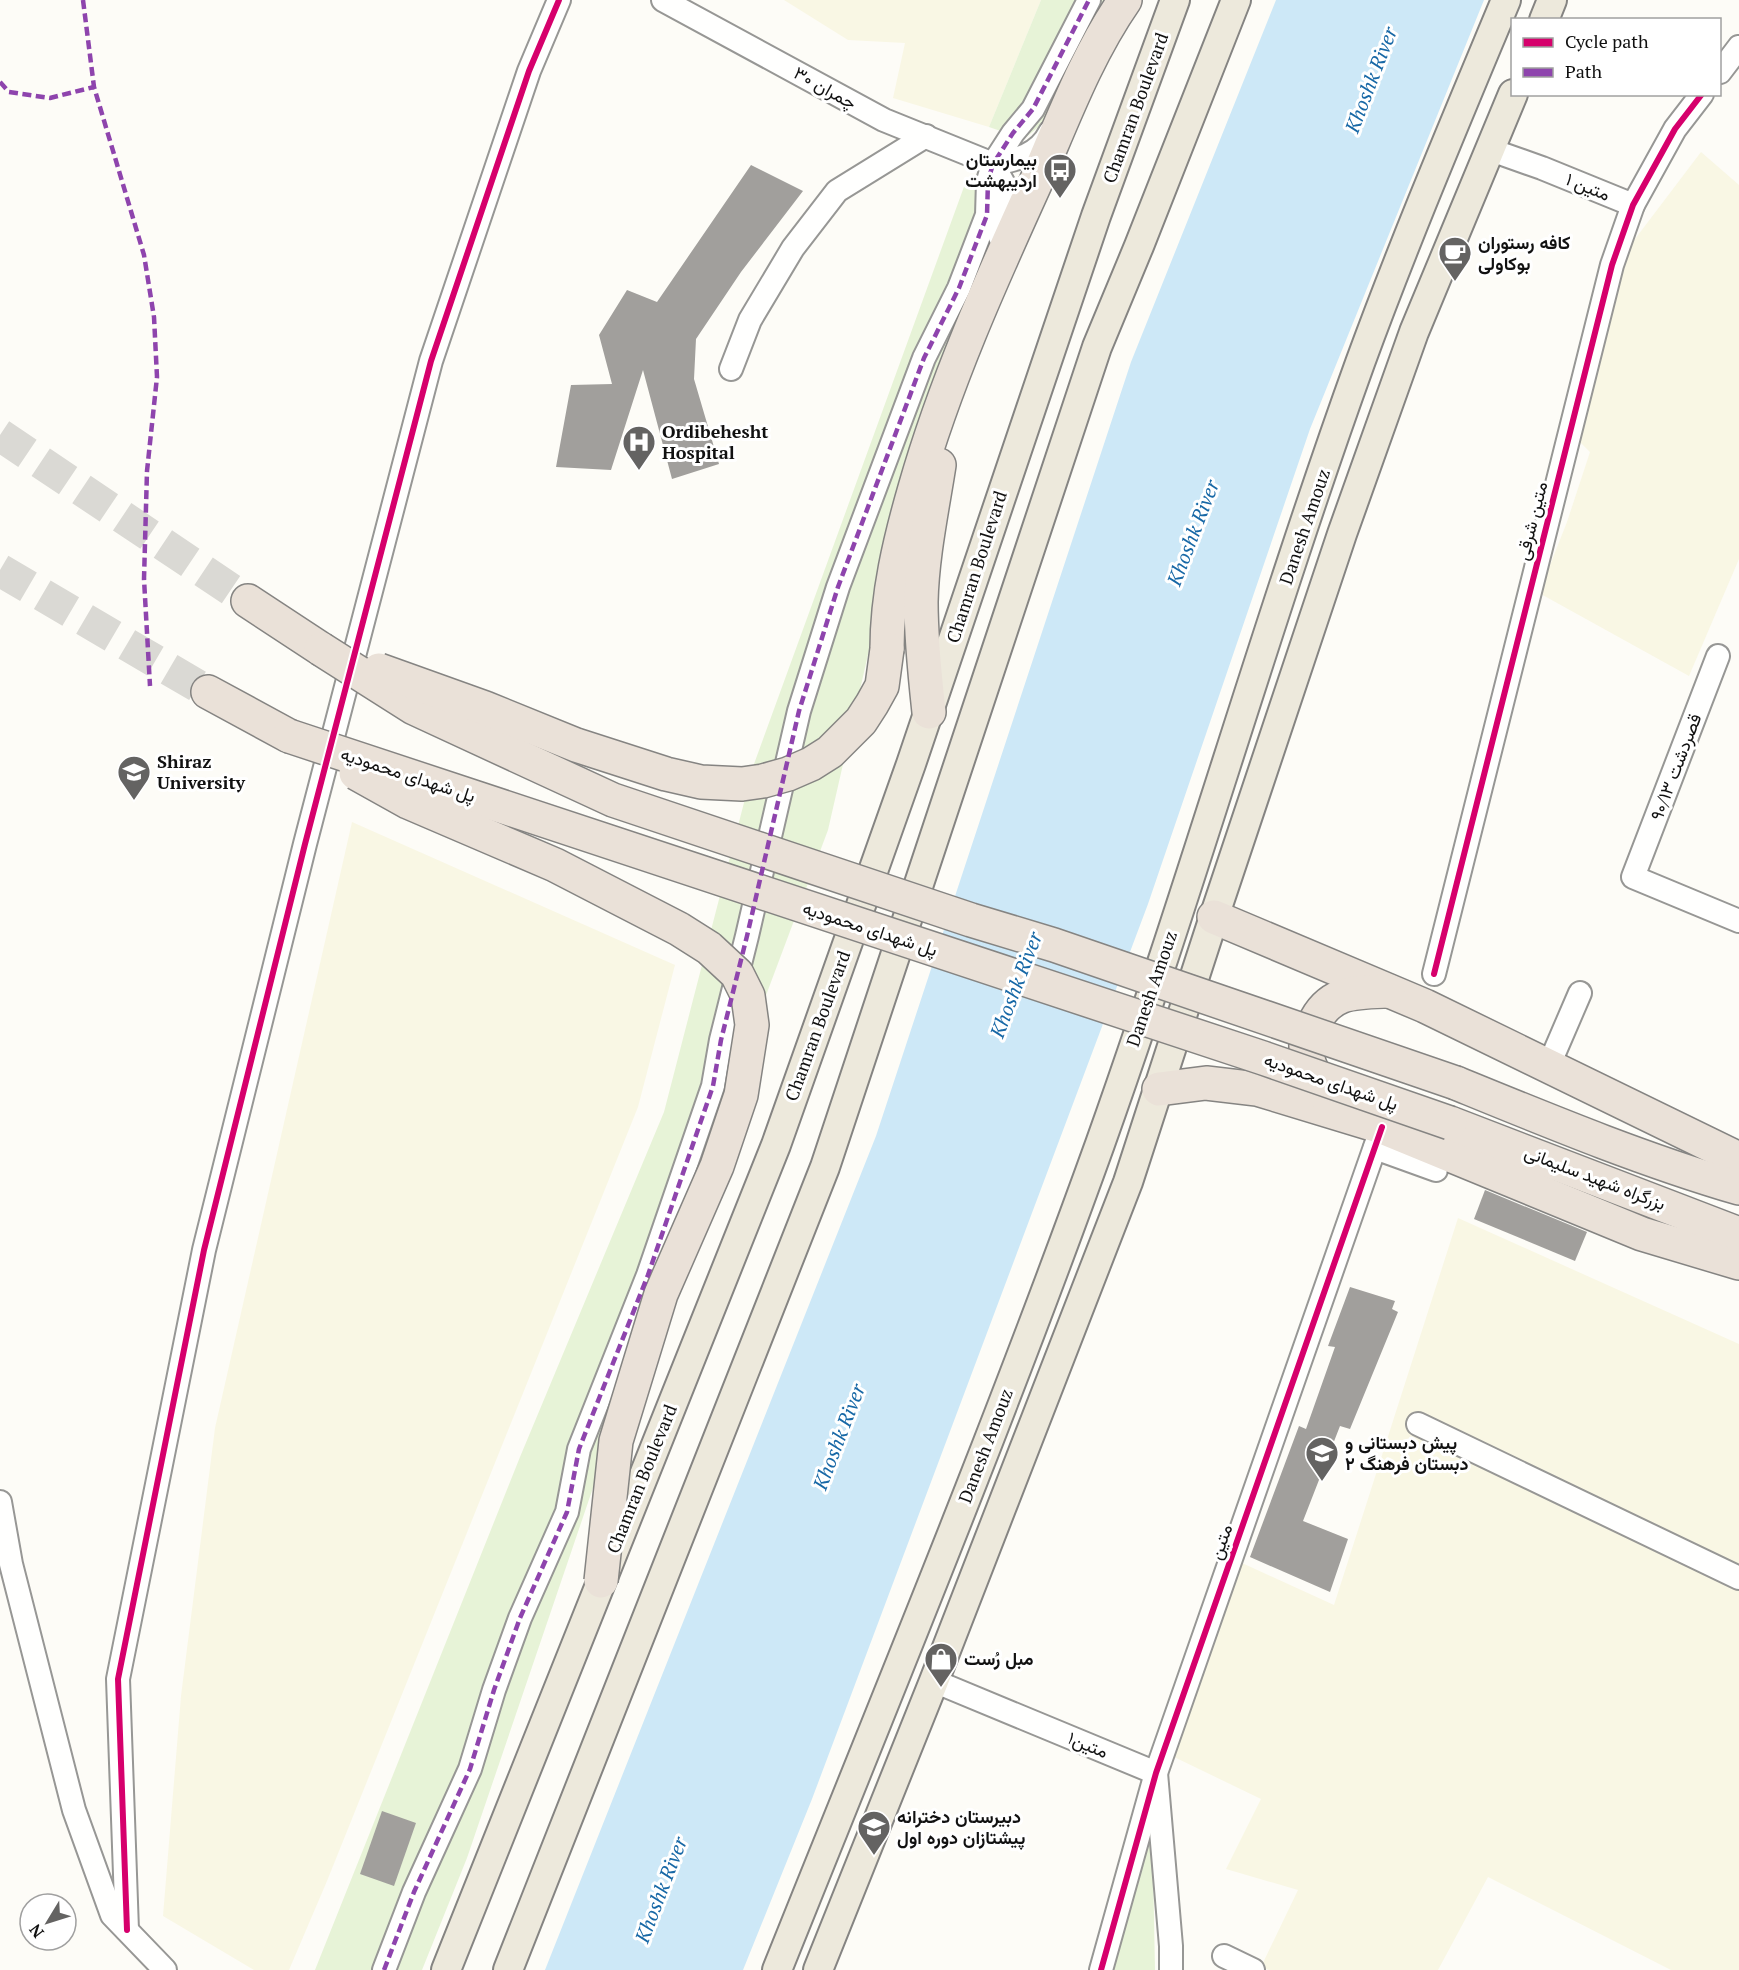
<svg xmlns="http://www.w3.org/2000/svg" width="1739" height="1970" viewBox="0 0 1739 1970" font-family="'PT Serif',Vazirmatn,serif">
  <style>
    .farmland { fill: #f9f7e4 }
    .green { fill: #e7f3d7 }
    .water { fill: #cde8f7 }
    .building { fill: #a19f9c }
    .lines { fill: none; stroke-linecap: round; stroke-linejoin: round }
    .highway-tunnel { stroke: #dad9d4; stroke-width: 33; stroke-dasharray: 33 16; stroke-linecap: butt }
    .minor-casing { stroke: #979795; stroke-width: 26 }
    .major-casing { stroke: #858482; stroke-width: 32 }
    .highway-casing { stroke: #858482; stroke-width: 36 }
    .minor { stroke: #fffffe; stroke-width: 22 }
    .major { stroke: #ede9dc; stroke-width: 28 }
    .highway { stroke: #eae1d8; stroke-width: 33 }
    .highway-bridge-casing { stroke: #858482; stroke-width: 36; stroke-linecap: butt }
    .highway-bridge { stroke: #eae1d8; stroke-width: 33 }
    .quiet { stroke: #8e44ad; stroke-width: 4.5; stroke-dasharray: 9 4.5; stroke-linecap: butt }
    .cycleway-casing { stroke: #fff; stroke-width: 10 }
    .cycleway { stroke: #d6006c; stroke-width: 6 }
    .labels { text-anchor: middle; stroke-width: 6; stroke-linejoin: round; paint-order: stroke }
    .street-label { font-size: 18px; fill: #111; stroke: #fff }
    .poi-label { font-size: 18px; font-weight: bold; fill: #111; stroke: #fff; text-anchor: start }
    .water-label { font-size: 20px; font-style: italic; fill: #1768a6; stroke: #fff }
  </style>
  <rect width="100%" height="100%" fill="#fdfcf7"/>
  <!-- farmland -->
  <g class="farmland">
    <path d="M784,0H1041L989,127L893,98L905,43L848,40Z"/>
    <path d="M1701,152L1739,185V559L1689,676L1539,593L1567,522L1590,452L1577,439L1629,247Z"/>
    <path d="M352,822L675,965L638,1107L327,1881L289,1970H254L163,1916L181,1696L215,1428Z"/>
    <path d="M1458,1218L1739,1344V1970H1671L1488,1877L1438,1970H1269L1261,1967L1298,1890L1226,1869L1261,1799L1172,1756L1242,1563L1334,1605Z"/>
  </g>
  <!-- green -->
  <g class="green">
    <path d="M1041,0H1107L1043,123L1024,139L989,127Z"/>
    <path d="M965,184L996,195L983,261L893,545L828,830L708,1150L467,1858L422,1970H315L520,1457L664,1112L754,764Z"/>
    <path d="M1152,1815L1155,1970H1111Z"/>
  </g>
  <!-- water -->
  <path class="water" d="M1276,0H1484L1310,429L1148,904L812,1799L743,1970H545L876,1136L1131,362Z"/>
  <!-- building -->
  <g class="building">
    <path d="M751,165L803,191L741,272L696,339L694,379L719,464L672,479L643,370L611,470L556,467L571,385L612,384L599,335L627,290L657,302Z"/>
    <path d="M1485,1190L1587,1232L1575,1261L1474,1219Z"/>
    <path d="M1350,1287L1395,1301L1392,1309L1398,1312L1350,1429L1340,1426L1303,1521L1348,1539L1330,1592L1250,1557L1299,1426L1306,1429L1335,1347L1328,1346Z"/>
    <path d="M382,1811L416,1823L394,1886L360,1874Z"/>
  </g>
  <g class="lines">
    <!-- highway-tunnel -->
    <g class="highway-tunnel">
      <path d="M0,435L248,601"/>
      <path d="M0,570L208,692"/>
    </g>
    <defs>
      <g id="minor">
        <path d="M663,0L884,120L993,164"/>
        <path d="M1720,72L1739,47"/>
        <path d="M1491,150L1542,168L1633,205"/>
        <path d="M993,164L1005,186L1006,214L1000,237"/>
        <path d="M993,164C1016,160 1039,155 1050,132"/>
        <path d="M731,369L750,320L793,248L837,191L926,136"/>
        <path d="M1718,656L1633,877L1739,921"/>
        <path d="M1434,974L1612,265L1633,205L1675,129L1702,94"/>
        <path d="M1549,1065L1580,993"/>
        <path d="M1375,1148L1436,1170"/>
        <path d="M1418,1424L1739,1578"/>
        <path d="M0,1502L11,1564L74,1810L112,1915L165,1970"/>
        <path d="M934,1681L1156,1773L1171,1946V1970"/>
        <path d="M127,1930L118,1679L204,1250L305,844L431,361L529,71L559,0"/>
        <path d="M1224,1956L1253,1970"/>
        <path d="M384,1970L414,1892L470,1769L494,1690L520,1618L567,1512L579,1449L648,1275L713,1086L721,1040L747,936L799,711L838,587L924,358L959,288L987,215L988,181L993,164L1013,133L1033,109L1089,0"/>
        <path d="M1101,1970L1156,1773L1382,1127"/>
      </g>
      <g id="major">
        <path d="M1544,20L1552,0"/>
        <path d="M446,1970L776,1145L911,764L1096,216L1175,0"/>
        <path d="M508,1970L825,1167L1097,347L1139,246L1236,0"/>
        <path d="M777,1970C887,1696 1000,1422 1100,1144C1192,886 1267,621 1360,363C1405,240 1456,120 1506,0"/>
        <path d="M818,1970L934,1681L1128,1182L1214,917L1342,534L1414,332L1513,94"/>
      </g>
      <g id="highway">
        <path d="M248,601L321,649"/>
        <path d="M887,649C887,594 900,540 915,488C945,383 990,283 1035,184C1062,122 1086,56 1125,0"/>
        <path d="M208,692L289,736"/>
        <path d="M929,712C925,675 921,639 921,602C922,556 932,510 939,465"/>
        <path d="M1214,917L1425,1006L1739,1159"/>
        <path d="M1456,1083C1549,1121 1643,1160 1739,1188"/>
        <path d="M1159,1089L1206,1083L1257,1089L1382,1127L1642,1234L1739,1263"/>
        <path d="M1327,1096L1323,1093C1316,1078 1305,1061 1306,1044C1306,1038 1310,1031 1313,1026C1328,991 1354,992 1388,991"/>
        <path d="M1450,1123L1739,1234"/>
      </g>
    </defs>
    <!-- minor casing -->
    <use href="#minor" class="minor-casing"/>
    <!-- major casing -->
    <use href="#major" class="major-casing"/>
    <!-- highway casing -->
    <use href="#highway" class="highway-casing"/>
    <!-- minor -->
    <use href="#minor" class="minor"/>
    <!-- major -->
    <use href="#major" class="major"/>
    <!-- highway -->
    <use href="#highway" class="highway"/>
    <defs>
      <g id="highway-bridge">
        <path d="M321,649L414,708L613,800L971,920L1054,945L1456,1083"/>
        <path d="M379,670L485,708L576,745L666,774L701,782L742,784L763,781L788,774L811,764L830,752L861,721L872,704L882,686L887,649"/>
        <path d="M289,736L1263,1058L1450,1123"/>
        <path d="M356,773L408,802L555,865L679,929L709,948L737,974L748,996L752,1025L741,1095L717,1166L661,1294L616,1441L601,1581"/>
      </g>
    </defs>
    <!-- highway-bridge casing -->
    <use href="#highway-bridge" class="highway-bridge-casing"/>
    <!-- highway-bridge -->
    <use href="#highway-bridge" class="highway-bridge"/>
    <!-- quiet -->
    <g class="quiet">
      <path d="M83,0L94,87L144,255L154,317L157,377L147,471L144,579L150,686"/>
      <path d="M0,82L9,92L50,98L94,87"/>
      <path d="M384,1970L414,1892L470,1769L494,1690L520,1618L567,1512L579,1449L648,1275L713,1086L721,1040L747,936L799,711L838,587L924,358L959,288L987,215L988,181L993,164L1013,133L1033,109L1089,0"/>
    </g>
    <defs>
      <g id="cycleway">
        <path d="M1434,974L1612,265L1633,205L1675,129L1702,94"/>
        <path d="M127,1930L118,1679L204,1250L305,844L431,361L529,71L559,0"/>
        <path d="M1101,1970L1156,1773L1382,1127"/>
      </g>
    </defs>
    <!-- cycleway casing -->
    <use href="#cycleway" class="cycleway-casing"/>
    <!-- cycleway -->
    <use href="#cycleway" class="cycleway"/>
  </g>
  <!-- icons -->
  <defs>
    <symbol id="bus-pin" viewBox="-11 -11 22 30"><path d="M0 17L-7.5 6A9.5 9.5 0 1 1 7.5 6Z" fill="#646362" stroke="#fff"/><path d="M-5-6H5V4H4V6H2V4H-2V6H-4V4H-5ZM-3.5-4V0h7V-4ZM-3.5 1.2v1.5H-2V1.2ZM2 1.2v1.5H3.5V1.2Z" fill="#fff"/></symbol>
    <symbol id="cafe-pin" viewBox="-11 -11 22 30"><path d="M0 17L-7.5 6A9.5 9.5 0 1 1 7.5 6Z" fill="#646362" stroke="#fff"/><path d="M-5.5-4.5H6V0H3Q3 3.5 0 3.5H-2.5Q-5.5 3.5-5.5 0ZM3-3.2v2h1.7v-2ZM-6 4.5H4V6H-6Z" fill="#fff"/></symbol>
    <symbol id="hospital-pin" viewBox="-11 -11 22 30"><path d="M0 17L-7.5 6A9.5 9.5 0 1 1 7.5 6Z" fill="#646362" stroke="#fff"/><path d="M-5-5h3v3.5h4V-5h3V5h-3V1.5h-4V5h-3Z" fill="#fff"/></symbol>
    <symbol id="university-pin" viewBox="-11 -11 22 30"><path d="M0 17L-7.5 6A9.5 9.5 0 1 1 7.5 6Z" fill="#646362" stroke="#fff"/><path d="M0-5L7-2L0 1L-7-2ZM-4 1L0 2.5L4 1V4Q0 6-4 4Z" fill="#fff"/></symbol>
    <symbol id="school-pin" viewBox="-11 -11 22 30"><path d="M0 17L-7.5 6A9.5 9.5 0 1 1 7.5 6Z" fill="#646362" stroke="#fff"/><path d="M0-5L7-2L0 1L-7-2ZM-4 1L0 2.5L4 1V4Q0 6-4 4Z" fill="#fff"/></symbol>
    <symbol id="shop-pin" viewBox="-11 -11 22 30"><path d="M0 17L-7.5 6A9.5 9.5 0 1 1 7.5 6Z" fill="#646362" stroke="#fff"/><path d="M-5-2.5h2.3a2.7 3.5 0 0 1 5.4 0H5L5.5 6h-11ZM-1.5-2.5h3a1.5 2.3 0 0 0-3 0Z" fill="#fff"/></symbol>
  </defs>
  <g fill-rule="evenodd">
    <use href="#bus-pin" x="1041" y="151" width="38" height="52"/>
    <use href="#cafe-pin" x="1436" y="234" width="38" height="52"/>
    <use href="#hospital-pin" x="620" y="423" width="38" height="52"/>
    <use href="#university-pin" x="115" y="753" width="38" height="52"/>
    <use href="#school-pin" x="1303" y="1434" width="38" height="52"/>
    <use href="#shop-pin" x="922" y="1640" width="38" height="52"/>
    <use href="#school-pin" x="855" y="1808" width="38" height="52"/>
  </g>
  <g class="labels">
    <!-- street labels -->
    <g class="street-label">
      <text transform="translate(825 88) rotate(29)" y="6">۳۰ چمران</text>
      <text transform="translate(1136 108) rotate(-70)" y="6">Chamran Boulevard</text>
      <text transform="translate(1588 187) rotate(22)" y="6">متین ۱</text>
      <text transform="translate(1532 521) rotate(-76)" y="6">متین شرقی</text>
      <text transform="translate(1305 527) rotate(-71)" y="6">Danesh Amouz</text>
      <text transform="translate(977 567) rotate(-72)" y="6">Chamran Boulevard</text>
      <text transform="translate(1676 767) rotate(-69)" y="6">۹۰/۱۳ قصردشت</text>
      <text transform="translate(408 775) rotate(18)" y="6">پل شهدای محمودیه</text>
      <text transform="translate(870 929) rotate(18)" y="6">پل شهدای محمودیه</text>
      <text transform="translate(1152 989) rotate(-71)" y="6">Danesh Amouz</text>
      <text transform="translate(818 1026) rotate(-70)" y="6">Chamran Boulevard</text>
      <text transform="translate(1331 1082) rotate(19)" y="6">پل شهدای محمودیه</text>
      <text transform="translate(1595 1178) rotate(21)" y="6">بزرگراه شهید سلیمانی</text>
      <text transform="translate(986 1446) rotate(-69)" y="6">Danesh Amouz</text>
      <text transform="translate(642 1479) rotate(-68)" y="6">Chamran Boulevard</text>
      <text transform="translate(1221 1542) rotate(-71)" y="6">متین</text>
      <text transform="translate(1088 1745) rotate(22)" y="6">متین۱</text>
    </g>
    <!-- poi labels -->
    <g class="poi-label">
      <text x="1037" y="166" text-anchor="end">بیمارستان<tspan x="1037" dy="21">اردیبهشت</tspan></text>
      <text x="1478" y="249">کافه رستوران<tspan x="1478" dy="21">بوکاولی</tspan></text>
      <text x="662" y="438">Ordibehesht<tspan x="662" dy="21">Hospital</tspan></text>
      <text x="157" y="768">Shiraz<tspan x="157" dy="21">University</tspan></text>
      <text x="1345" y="1449">پیش دبستانی و<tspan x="1345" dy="21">دبستان فرهنگ ۲</tspan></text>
      <text x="964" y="1665">مبل رُست</text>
      <text x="897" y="1823">دبیرستان دخترانه<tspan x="897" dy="21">پیشتازان دوره اول</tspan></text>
    </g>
    <!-- water labels -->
    <g class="water-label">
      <text transform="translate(1371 80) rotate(-69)" y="7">Khoshk River</text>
      <text transform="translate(1193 533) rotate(-69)" y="7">Khoshk River</text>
      <text transform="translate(1016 985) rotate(-69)" y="7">Khoshk River</text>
      <text transform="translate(839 1437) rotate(-69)" y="7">Khoshk River</text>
      <text transform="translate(661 1890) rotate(-69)" y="7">Khoshk River</text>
    </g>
  </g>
  <!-- legend -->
  <rect x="1511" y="18" width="210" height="78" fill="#ffffff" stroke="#a0a0a0" stroke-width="1.5"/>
  <rect x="1523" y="38" width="30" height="9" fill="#d6006c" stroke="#a0a0a0" stroke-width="1.5"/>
  <text x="1565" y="48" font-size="18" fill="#111111">Cycle path</text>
  <rect x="1523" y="68" width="30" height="9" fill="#8e44ad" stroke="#a0a0a0" stroke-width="1.5"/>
  <text x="1565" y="78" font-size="18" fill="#111111">Path</text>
  <!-- north arrow -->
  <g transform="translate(48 1922) rotate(232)"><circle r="28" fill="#ffffff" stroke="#a0a0a0" stroke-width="1.5"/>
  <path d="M0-4.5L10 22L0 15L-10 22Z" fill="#646362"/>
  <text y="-9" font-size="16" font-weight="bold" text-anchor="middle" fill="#111111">N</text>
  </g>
</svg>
